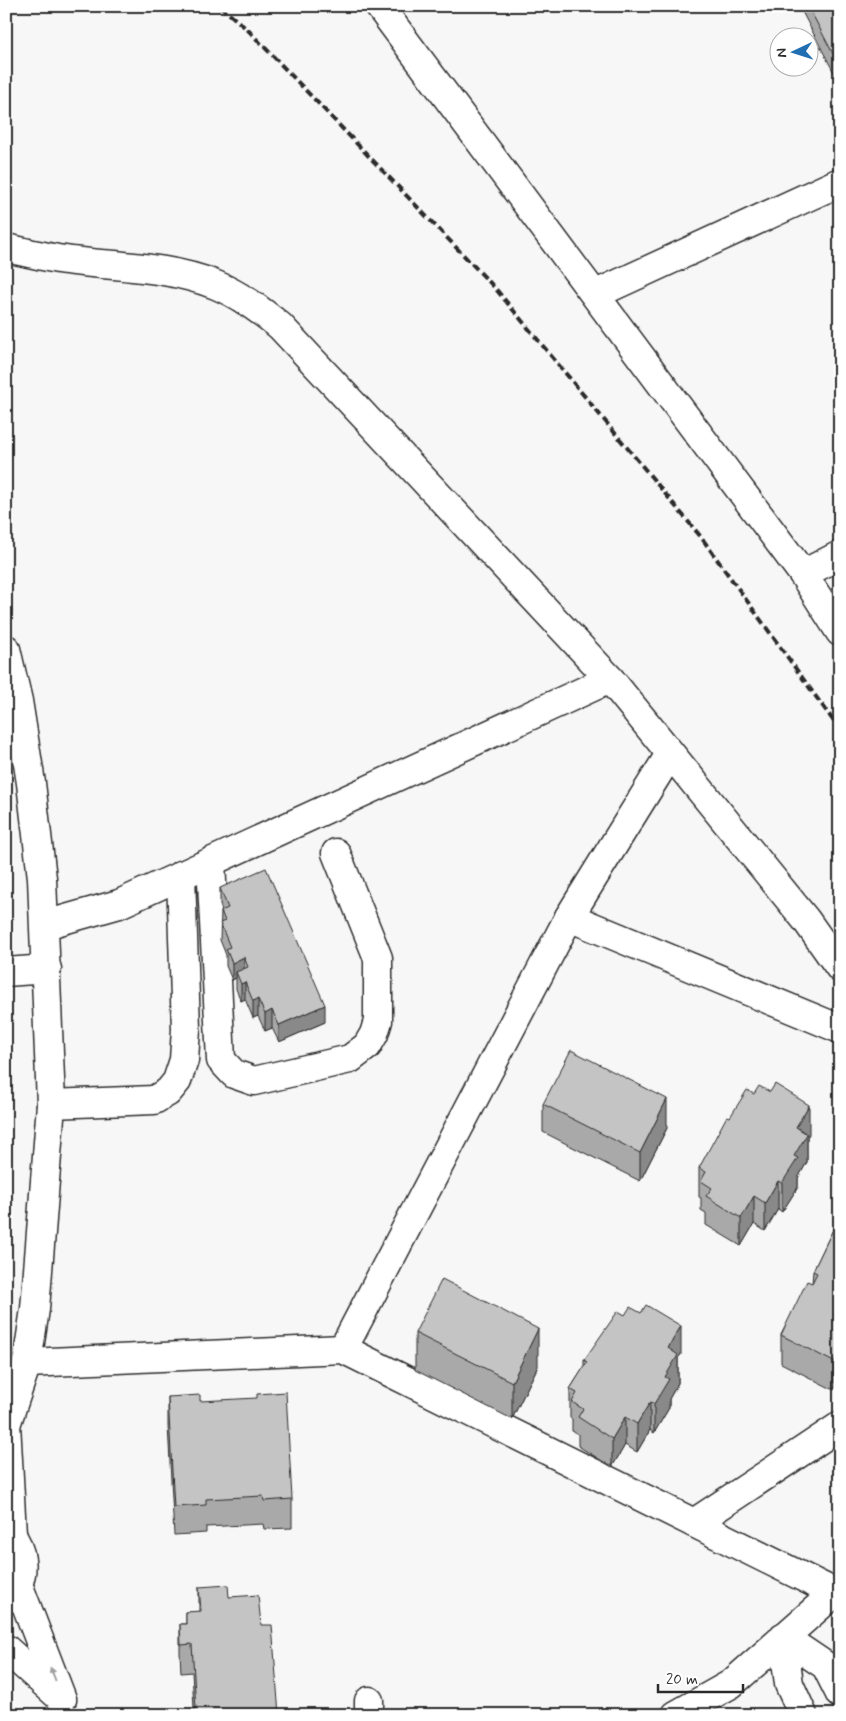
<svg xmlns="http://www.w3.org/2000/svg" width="846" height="1721" viewBox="0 0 846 1721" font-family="Mynerve,sans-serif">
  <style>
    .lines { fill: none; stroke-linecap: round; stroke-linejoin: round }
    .minor-casing { stroke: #2b2b2b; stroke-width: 31 }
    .highway-casing { stroke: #2b2b2b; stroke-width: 31 }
    .minor { stroke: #fff; stroke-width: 28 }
    .highway { stroke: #fff; stroke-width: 28 }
    .rail { stroke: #2b2b2b; stroke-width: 4; stroke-dasharray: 8 4; stroke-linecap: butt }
    .wall { fill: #a9a9a9; stroke: #2b2b2b }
    .shaded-wall { fill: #898989; stroke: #2b2b2b }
    .building { fill: #c4c4c4; stroke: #2b2b2b }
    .oneway { fill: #a0a0a0 }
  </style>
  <rect width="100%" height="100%" fill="#f7f7f7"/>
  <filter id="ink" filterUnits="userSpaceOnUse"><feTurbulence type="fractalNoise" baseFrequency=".02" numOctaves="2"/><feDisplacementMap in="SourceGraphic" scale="10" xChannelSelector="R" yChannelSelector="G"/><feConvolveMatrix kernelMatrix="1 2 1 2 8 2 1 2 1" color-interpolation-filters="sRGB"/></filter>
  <g filter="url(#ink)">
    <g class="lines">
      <defs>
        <g id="minor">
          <path d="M379,6L803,574L840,632"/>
          <path d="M6,248C24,252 41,256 58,259C111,267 167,265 216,285C240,295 260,310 280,326L610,679L806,920L840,968"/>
          <path d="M596,294L840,182"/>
          <path d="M803,574L840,555"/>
          <path d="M6,649L18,701L31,783L42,878L51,1104L35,1309L27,1363L7,1422"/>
          <path d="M211,862L221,1060L234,1074L254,1081L350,1059L367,1046L374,1034L378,1021V958L336,853"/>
          <path d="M569,917L840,1029"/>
          <path d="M45,925L119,904L610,679"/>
          <path d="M6,972L47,969"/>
          <path d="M51,1104L154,1100L168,1092L177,1081L184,1060L186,1029L181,875"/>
          <path d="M343,1349L569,917L670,754"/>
          <path d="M27,1363L343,1349L835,1593"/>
          <path d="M6,1423L12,1534"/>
          <path d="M694,1523L840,1426"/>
          <path d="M6,1526C23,1549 29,1575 9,1598"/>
          <path d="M6,1649L62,1699L18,1584"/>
          <path d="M369,1701V1715"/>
          <path d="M676,1715L731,1684L840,1588"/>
        </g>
        <path id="highway" d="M803,1715L789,1684L783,1637L826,1666L840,1694"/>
      </defs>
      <!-- minor casing -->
      <use href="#minor" class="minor-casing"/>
      <!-- highway casing -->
      <use href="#highway" class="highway-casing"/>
      <!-- minor -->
      <use href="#minor" class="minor"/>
      <!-- highway -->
      <use href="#highway" class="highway"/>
      <!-- rail -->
      <path class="rail" d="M220,6L248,30L495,288L701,537L840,730"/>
    </g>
    <!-- wall -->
    <g class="wall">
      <path d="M799,6H840V84Z"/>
      <path d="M220,888L325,1022L279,1042L272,1028L265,1031L258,1016L253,1018L245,999L241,1001L236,989V978L232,980L226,966V955L220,940L221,911H222L220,905Z"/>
      <path d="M543,1104L667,1128L640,1181L543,1132Z"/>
      <path d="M730,1117L809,1134L807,1137V1162L798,1178V1187L782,1212L778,1209L765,1231L754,1224L741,1246L706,1225V1213L701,1210V1198L699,1197V1168Z"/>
      <path d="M839,1217L834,1390L781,1363V1335L812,1283L813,1271Z"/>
      <path d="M625,1315L681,1355L678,1358V1383L669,1399V1408L654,1433L650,1430L637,1452L625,1445L612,1467L578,1446V1434L572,1431V1419L570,1418V1389L584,1367V1360Z"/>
      <path d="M415,1333L538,1366L512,1419L415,1370Z"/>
      <path d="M168,1397L200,1401L292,1499V1528L264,1529L263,1524L206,1527V1533L174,1535L168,1426Z"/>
      <path d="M199,1587L229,1597L261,1625L279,1715L194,1709L192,1672L181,1673L180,1652V1624H186V1612H199Z"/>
    </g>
    <!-- shaded-wall -->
    <g class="shaded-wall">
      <path d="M244,957V974L236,972V978L232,980V963Z"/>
      <path d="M245,982V999L241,1001V984Z"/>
      <path d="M258,999V1016L253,1018V1001Z"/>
      <path d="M325,1005V1022L279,1042V1025Z"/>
      <path d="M272,1010V1028L265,1031V1014Z"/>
      <path d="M667,1099V1128L640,1181V1153Z"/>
      <path d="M809,1105V1134L807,1137V1162L798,1178V1187L782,1212V1183L796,1127Z"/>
      <path d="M778,1181V1209L765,1231V1203Z"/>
      <path d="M754,1196V1224L741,1246V1218Z"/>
      <path d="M681,1326V1355L678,1358V1383L669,1399V1408L654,1433V1404L665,1377L668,1348Z"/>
      <path d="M538,1329V1366L512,1419V1382Z"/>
      <path d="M840,1351V1380L834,1390V1362Z"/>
      <path d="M650,1402V1430L637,1452V1424Z"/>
      <path d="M625,1417V1445L612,1467V1439Z"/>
    </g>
    <!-- building -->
    <g class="building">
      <path d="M808,6H840V67Z"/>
      <path d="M266,868L325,1005L279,1025L272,1010L265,1014L258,999L253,1001L245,982L241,984L236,972L248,967L244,957L232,963L226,949L230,947L220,923L225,921L221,911L228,908L220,888Z"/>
      <path d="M571,1050L667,1099L640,1153L543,1104Z"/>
      <path d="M775,1084L809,1105L796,1127L807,1134L794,1156L798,1158L782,1183L778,1181L765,1203L754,1196L741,1218L706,1196L712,1188L701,1181L706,1172L699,1168L727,1116L730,1117L747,1090L754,1094L759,1086L770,1092Z"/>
      <path d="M839,1217H840V1351L834,1362L781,1335L807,1281L812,1283L817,1273L813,1271Z"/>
      <path d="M442,1279L538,1329L512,1382L415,1333Z"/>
      <path d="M646,1305L681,1326L668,1348L678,1355L665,1377L669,1379L654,1404L650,1402L637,1424L625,1417L612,1439L578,1417L583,1409L572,1402L577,1393L570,1389L587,1362L584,1360L618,1311L625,1315L630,1307L641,1313Z"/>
      <path d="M286,1392L292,1499L264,1501L263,1496L206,1499V1505L174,1507L168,1397L200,1395V1401L257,1398V1394Z"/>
      <path d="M228,1585L229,1597L258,1595L261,1625H272L279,1715H186V1710L196,1709L192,1644L181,1645L180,1624H186V1612L201,1611L199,1587Z"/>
    </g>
    <!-- one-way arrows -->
    <defs><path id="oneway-solid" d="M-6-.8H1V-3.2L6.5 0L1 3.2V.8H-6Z" transform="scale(1.25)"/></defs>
    <use class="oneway" href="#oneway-solid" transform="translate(53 1674) rotate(-111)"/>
  </g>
  <!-- margin -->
  <rect width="846" height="1721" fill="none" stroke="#fff" stroke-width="25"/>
  <rect x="12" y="12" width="821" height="1696" fill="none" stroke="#2b2b2b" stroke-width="2" filter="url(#ink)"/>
  <!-- north arrow -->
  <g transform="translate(794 52) rotate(266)"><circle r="24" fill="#ffffff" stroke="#aaaaaa"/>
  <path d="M0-4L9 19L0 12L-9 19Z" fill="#1f6fb2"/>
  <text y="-8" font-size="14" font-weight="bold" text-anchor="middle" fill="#2b2b2b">N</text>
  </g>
  <!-- scale -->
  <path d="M658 1684v8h85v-8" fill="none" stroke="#2b2b2b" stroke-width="2.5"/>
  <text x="666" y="1684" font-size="15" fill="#2b2b2b" stroke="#ffffff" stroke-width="4" paint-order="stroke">20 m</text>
</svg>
